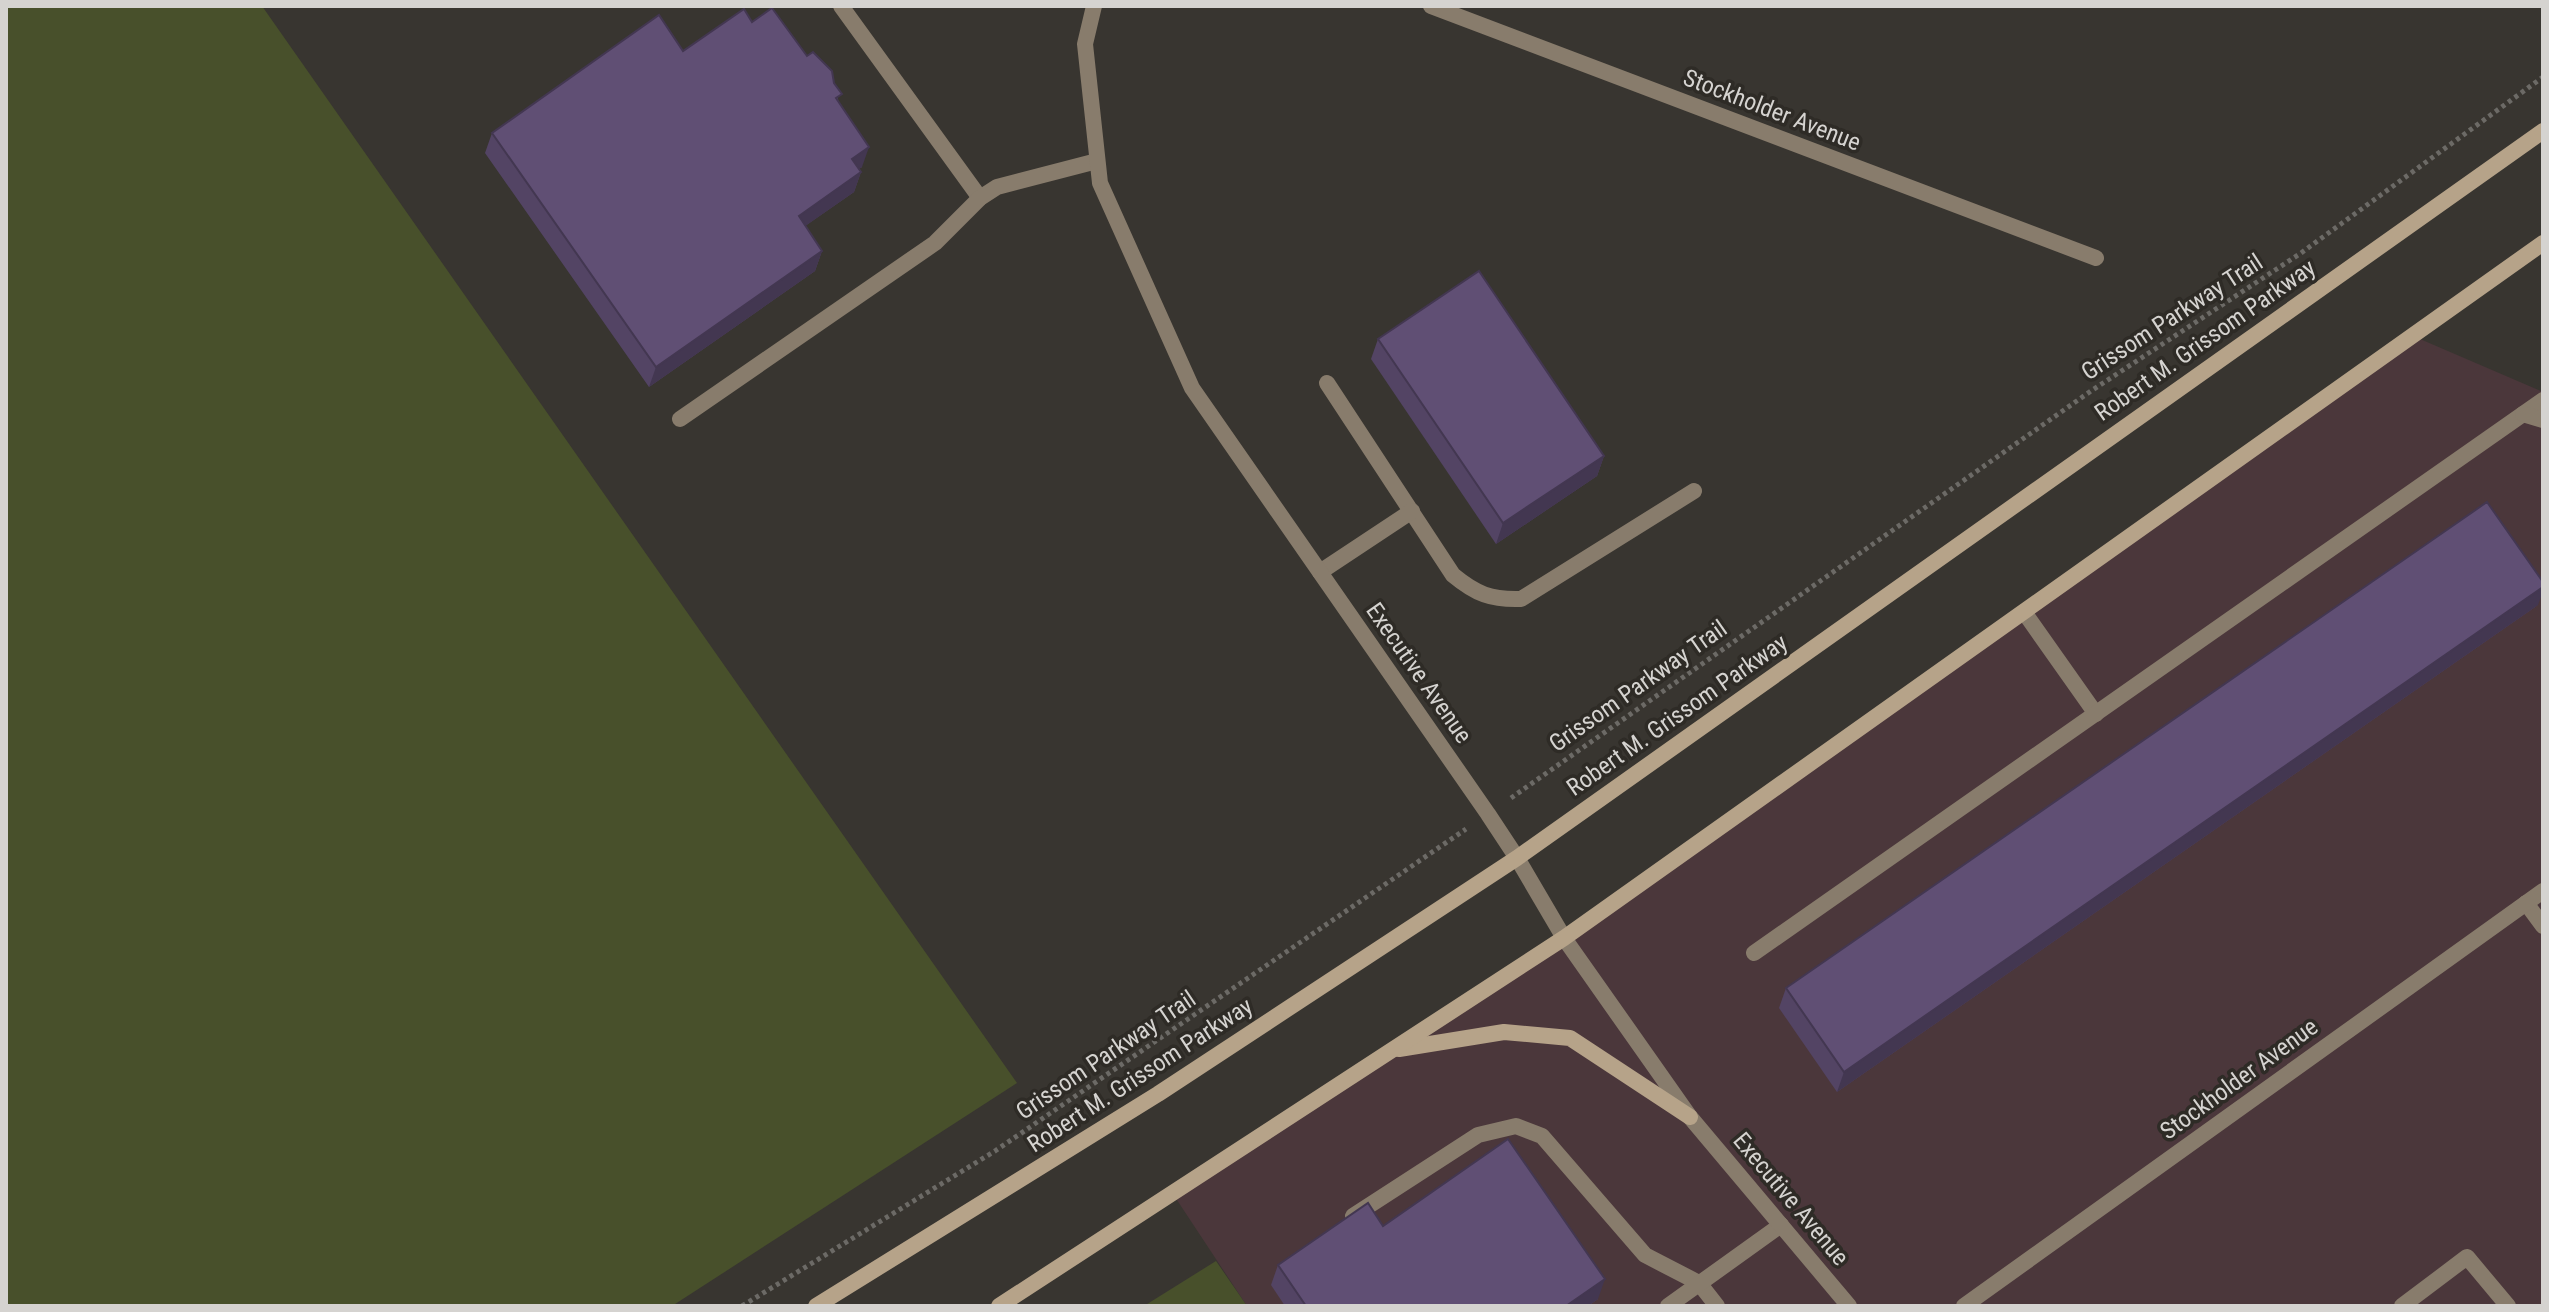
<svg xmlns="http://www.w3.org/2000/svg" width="2549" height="1312" viewBox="0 0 2549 1312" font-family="'Roboto Condensed',sans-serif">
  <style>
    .industrial { fill: #4b373b }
    .green { fill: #48502b }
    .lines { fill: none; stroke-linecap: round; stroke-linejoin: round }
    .path { stroke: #6c6a66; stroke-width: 5; stroke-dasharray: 4 4; stroke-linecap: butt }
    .lane { stroke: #887c6c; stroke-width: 16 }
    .street { stroke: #887c6c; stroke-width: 16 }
    .secondary { stroke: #b6a389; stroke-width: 16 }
    .wall { fill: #534464 }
    .shaded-wall { fill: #433751 }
    .building { fill: #604f74; stroke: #433751; stroke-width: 2 }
    .labels { text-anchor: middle; stroke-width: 7; stroke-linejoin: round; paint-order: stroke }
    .street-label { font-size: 24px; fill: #d5d3d0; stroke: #2e2b26 }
  </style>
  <rect width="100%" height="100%" fill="#383530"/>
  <!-- industrial -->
  <path class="industrial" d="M2413,336L2543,392V1306H1247L1173,1194L1564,938Z"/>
  <!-- green -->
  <g class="green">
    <path d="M6,6H262L1017,1083L672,1306H6Z"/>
    <path d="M1216,1261L1247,1306H1144Z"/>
  </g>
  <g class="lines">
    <!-- path -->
    <g class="path">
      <path d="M1511,798L2091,391L2301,253L2543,77"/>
      <path d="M742,1306L995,1151L1466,829"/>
    </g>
    <!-- lane -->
    <g class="lane">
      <path d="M841,6L980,198"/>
      <path d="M1327,383L1453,575C1476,594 1491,600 1521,599L1694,491"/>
      <path d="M680,419L935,243L980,198L997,187L1097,161"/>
      <path d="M1320,572L1412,511"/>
      <path d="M2024,612L2096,714"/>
      <path d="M2526,903L2543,926"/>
      <path d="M1754,953L2543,400"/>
      <path d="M1353,1216L1478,1135L1516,1126L1542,1136L1645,1255L1699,1283L1717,1306"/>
      <path d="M1668,1306L1781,1225"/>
      <path d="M2402,1306L2467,1257L2508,1306"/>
    </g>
    <!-- street -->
    <g class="street">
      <path d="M1094,6L1085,44L1100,183L1192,388L1488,814L1517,858L1564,938L1690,1117L1849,1306"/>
      <path d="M1431,6L2096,258"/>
      <path d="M2523,414L2543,420"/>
      <path d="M1964,1306L2543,891"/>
    </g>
    <!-- secondary -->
    <g class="secondary">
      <path d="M1399,1049L1504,1032L1570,1038L1690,1117"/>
      <path d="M816,1306L1158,1094L1517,858L2543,131"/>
      <path d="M999,1306L1564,938L2543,243"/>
    </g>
  </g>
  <!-- wall -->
  <g class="wall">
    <path d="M752,22L807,56L834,83L839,103L862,167L859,169L861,172L854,192L805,226L822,251L815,271L649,387L485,153L492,133Z"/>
    <path d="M1378,339L1604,456L1597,476L1496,544L1371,359Z"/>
    <path d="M2538,605L1837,1092L1779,1008L1786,988Z"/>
    <path d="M1383,1226L1598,1299L1588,1306H1285L1271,1285L1278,1265Z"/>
  </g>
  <!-- shaded-wall -->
  <g class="shaded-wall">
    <path d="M869,147L862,167L845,179L852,159Z"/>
    <path d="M861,172L854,192L791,236L799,216Z"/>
    <path d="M822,251L815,271L649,387L656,367Z"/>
    <path d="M1604,456L1597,476L1496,544L1503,523Z"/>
    <path d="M2543,587V591L2538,605L1837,1092L1844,1072Z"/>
    <path d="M1605,1279L1598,1299L1588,1306H1566Z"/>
  </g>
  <!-- building -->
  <g class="building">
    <path d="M772,8L807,56L813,52L832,71L834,83L842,94L836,98L869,147L852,159L861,172L799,216L822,251L656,367L492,133L659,15L683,51L744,9L752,22Z"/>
    <path d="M1479,271L1604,456L1503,523L1378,339Z"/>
    <path d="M2487,502L2543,582V587L1844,1072L1786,988Z"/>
    <path d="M1508,1139L1605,1279L1566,1306H1306L1278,1265L1368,1203L1383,1226Z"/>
  </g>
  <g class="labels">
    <!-- street labels -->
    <g class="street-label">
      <text transform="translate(1772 110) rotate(21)" y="8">Stockholder Avenue</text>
      <text transform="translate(2172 317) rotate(-33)" y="8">Grissom Parkway Trail</text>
      <text transform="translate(2205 340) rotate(-35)" y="8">Robert M. Grissom Parkway</text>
      <text transform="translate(1419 673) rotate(55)" y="8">Executive Avenue</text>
      <text transform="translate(1638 686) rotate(-35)" y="8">Grissom Parkway Trail</text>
      <text transform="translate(1677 715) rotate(-35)" y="8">Robert M. Grissom Parkway</text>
      <text transform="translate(1106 1055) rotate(-34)" y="8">Grissom Parkway Trail</text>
      <text transform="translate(1140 1075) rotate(-33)" y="8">Robert M. Grissom Parkway</text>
      <text transform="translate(2239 1079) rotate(-36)" y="8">Stockholder Avenue</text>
      <text transform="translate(1791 1199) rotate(50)" y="8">Executive Avenue</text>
    </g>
  </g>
  <!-- border -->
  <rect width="2549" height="1312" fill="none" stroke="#d5d3d0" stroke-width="16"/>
</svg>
